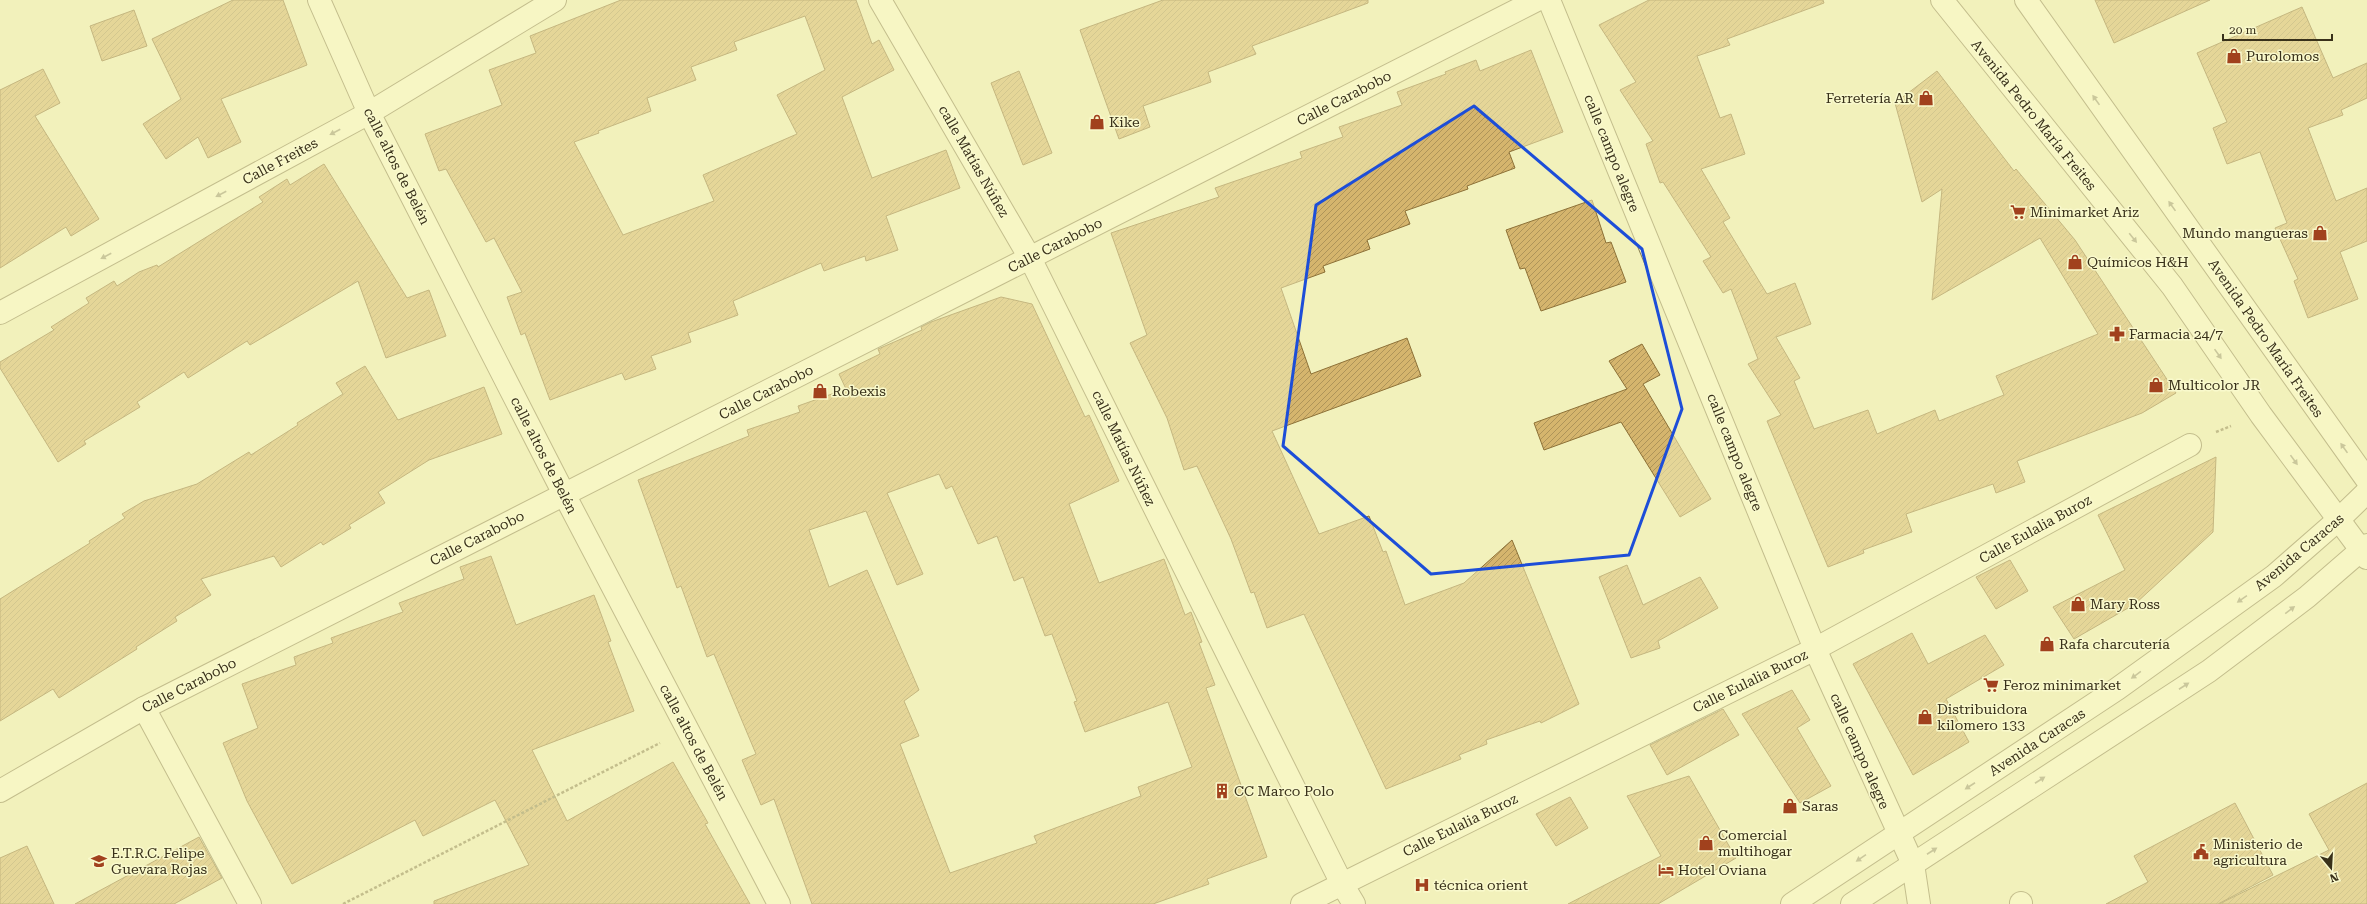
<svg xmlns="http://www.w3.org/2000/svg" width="2367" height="904" viewBox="0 0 2367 904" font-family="'Roboto Serif',serif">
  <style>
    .building { fill: url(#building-hatch); stroke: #8d7137; fill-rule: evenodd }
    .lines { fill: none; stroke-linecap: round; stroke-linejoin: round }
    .service-casing { stroke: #8b8153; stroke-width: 24 }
    .minor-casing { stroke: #8b8153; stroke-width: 24 }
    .tertiary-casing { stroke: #8b8153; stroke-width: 24 }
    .path { stroke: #8b8153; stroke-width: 2.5; stroke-dasharray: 3 2; stroke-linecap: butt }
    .service { stroke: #fcfccf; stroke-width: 22 }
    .minor { stroke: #fcfccf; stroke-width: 22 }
    .tertiary { stroke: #fcfccf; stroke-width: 22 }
    .oneway { fill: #9a9674 }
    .marked { fill: none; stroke: #1d4ed8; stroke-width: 3; stroke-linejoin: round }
    .labels { text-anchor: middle; stroke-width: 3; stroke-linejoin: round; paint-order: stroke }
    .poi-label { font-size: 14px; fill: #39311a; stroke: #f9f9cc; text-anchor: start }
    .street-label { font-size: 14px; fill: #39311a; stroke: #f9f9cc }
  </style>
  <defs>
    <pattern id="building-hatch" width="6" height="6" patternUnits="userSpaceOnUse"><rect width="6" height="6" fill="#d5b56d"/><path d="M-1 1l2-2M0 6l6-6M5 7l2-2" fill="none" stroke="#ae9459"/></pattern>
  </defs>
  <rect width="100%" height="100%" fill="#f2f1bb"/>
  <!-- building -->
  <g class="building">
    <path d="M233,0H283L307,65L221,99L241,142L208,158L198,137L166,159L143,124L181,99L152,39Z"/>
    <path d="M621,0H856L872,44L879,40L894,70L842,97L872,178L946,150L960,188L886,216L898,250L866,261L865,256L824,271L821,263L733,301L738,315L688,333L691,342L651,356L656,369L625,380L622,373L550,400L525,333L521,335L507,297L522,292L494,238L486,242L446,169L439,171L425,134L502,105L489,70L536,53L530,36ZM805,16L825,70L777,95L797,134L703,175L714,201L623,235L574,142L599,133L598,131L651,111L647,98L696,80L691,67L737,50L734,42Z"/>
    <path d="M1163,0H1368V3L1252,46L1256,54L1208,72L1211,82L1143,106L1150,127L1119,139L1080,30Z"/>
    <path d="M1649,0H1823L1824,3L1727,39L1730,45L1697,56L1720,118L1731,114L1745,154L1701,169L1730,218L1723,222L1767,294L1795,283L1811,324L1776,337L1800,378L1794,381L1814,429L1868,410L1877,434L1935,410L1939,421L2004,395L1996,376L2098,334L2040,238L1932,300L1942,189L1922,202L1895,103L1937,71L2014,171L2016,169L2075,240L2176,393L2142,413L2017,461L2025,482L1996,493L1993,484L1906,514L1912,532L1863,550L1864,553L1828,567L1767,421L1781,415L1748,364L1758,359L1731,289L1723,293L1703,261L1711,257L1663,182L1660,183L1646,144L1653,141L1620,90L1636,82L1599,25Z"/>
    <path d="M2095,0H2210L2114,43Z"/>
    <path d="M2302,7L2333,78L2367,63V98L2341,110L2343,115L2308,128L2336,201L2367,188V241L2340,252L2358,299L2308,318L2294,281L2298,279L2275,228L2287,223L2260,152L2227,164L2213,128L2227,122L2197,53Z"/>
    <path d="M134,10L147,46L102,61L90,26Z"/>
    <path d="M1531,50L1563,132L1509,152L1515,168L1467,186L1468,189L1405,211L1410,224L1367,240L1370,249L1323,266L1325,272L1281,288L1311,374L1407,338L1421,376L1272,431L1319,534L1369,516L1383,552L1386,551L1405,605L1464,583L1512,540L1579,704L1541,723L1540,721L1486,740L1487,744L1459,755L1461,759L1386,789L1304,614L1267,628L1254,592L1251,593L1231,539L1197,466L1184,470L1167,418L1130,343L1147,335L1111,233L1219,197L1215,188L1302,158L1300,152L1343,137L1339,127L1402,105L1397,92L1446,74L1445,72L1476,60L1480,71Z"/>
    <path d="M43,69L60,103L35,116L99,219L71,236L66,227L0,268V90Z"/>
    <path d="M1019,71L1052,153L1023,165L991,83Z"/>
    <path d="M324,164L407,298L429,290L446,336L386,358L358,281L250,345L247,341L188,378L184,372L137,402L140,407L84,441L86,444L58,462L0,368V362L54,330L51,327L89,303L86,298L114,281L117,286L139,272L157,265L158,267L263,202L259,197L287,179L290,185Z"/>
    <path d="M1592,200L1606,243L1611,242L1626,282L1541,311L1525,268L1520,269L1506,230Z"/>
    <path d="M1001,297L1032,304L1085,417L1089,415L1119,481L1069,504L1099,583L1164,559L1185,615L1191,612L1202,642L1199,643L1215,685L1206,688L1267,857L1207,879L1209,884L1153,904H812L774,799L761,805L742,760L756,754L714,654L707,657L681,586L677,588L638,480L749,436L747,430L800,412L798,406L846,389L839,374L880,354L878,349L922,330L921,327L931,322ZM939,474L946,489L952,486L978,544L997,536L1014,581L1023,577L1045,636L1052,634L1077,701L1074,702L1085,732L1168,702L1192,767L1138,787L1141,796L1034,836L1037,843L950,873L900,744L919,736L904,701L919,690L867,570L829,587L809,530L866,511L897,585L923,574L887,493Z"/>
    <path d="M1642,344L1660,375L1643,384L1711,499L1680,517L1621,422L1544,450L1534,423L1627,389L1609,361Z"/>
    <path d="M365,366L398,420L484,387L502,434L429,460L378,492L385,503L349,525L351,528L323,545L321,542L281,567L274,556L201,579L211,595L175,617L177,621L136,647L137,649L59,698L53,689L0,721V599L90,543L89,541L125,518L122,514L144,501L197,484L249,452L251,455L298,425L297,423L343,394L336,383Z"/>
    <path d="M2216,457L2213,532L2135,604L2074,639L2053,607L2125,570L2098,515Z"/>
    <path d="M491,556L516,625L594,595L611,641L608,642L634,711L532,750L567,821L673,762L708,823L705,824L750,904H434V901L529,865L495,800L423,836L415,820L292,884L247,801L223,743L258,728L242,684L296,665L294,657L333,643L331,638L403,612L399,603L464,579L460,567Z"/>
    <path d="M2010,560L2028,591L1996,609L1976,577Z"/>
    <path d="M1627,565L1643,605L1700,577L1718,608L1658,641L1660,648L1631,658L1599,577Z"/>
    <path d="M1912,633L1928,664L1985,635L2004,665L1946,699L1969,742L1913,775L1853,664Z"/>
    <path d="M1792,690L1810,720L1797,728L1831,786L1800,803L1742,714Z"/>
    <path d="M1723,709L1739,735L1667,775L1650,745Z"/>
    <path d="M1689,776L1736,858L1658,904H1568L1661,856L1627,796Z"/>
    <path d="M2367,783V904H2219L2329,850L2309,814Z"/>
    <path d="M1570,797L1588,828L1556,846L1536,814Z"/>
    <path d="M2235,803L2273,875L2218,904H2106L2148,882L2134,856Z"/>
    <path d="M199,837L222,878L174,904H75Z"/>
    <path d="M27,846L54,904H0V858Z"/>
  </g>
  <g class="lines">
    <defs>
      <path id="service" d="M2021,903V904"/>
      <g id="minor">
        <path d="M319,0L369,113L564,494L779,904"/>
        <path d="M880,0L1030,258L1342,884L1354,904"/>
        <path d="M1549,0L1815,649L1913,864L1919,904"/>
        <path d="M0,313L369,113L555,0"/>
        <path d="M144,708L250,904"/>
        <path d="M0,791L144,708L1537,0"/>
        <path d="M1302,904L1815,649L2190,445"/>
        <path d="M1792,904L2117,689L2274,576L2338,520L2367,492"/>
        <path d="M1852,904L2209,671L2307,597L2367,545"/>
      </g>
      <g id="tertiary">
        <path d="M1942,0L2172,286L2261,415L2367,558"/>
        <path d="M2026,0L2367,480"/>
      </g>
    </defs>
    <!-- service casing -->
    <use href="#service" class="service-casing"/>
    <!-- minor casing -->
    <use href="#minor" class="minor-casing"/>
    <!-- tertiary casing -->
    <use href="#tertiary" class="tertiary-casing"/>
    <!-- path -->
    <g class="path">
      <path d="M2216,432L2231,426"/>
      <path d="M343,904L660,743"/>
    </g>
    <!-- service -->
    <use href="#service" class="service"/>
    <!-- minor -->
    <use href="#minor" class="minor"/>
    <!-- tertiary -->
    <use href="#tertiary" class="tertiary"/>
  </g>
  <!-- one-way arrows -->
  <defs><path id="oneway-solid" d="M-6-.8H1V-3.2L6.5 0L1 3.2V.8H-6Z"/></defs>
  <g class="oneway">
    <use href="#oneway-solid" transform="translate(2096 100) rotate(-125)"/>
    <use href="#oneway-solid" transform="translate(335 132) rotate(152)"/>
    <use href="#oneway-solid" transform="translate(221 194) rotate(152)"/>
    <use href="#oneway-solid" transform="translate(2172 206) rotate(-125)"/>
    <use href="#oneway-solid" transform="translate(2133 238) rotate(51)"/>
    <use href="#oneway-solid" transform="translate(106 256) rotate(152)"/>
    <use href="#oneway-solid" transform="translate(2218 354) rotate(55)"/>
    <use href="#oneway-solid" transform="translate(2344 448) rotate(-125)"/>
    <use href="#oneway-solid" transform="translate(2294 460) rotate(54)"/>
    <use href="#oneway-solid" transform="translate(2242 599) rotate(145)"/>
    <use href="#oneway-solid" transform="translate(2290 610) rotate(-37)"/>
    <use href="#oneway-solid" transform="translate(2136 675) rotate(144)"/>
    <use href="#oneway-solid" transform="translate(2184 686) rotate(-33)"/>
    <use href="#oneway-solid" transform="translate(2040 780) rotate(-33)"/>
    <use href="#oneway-solid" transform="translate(1970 786) rotate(147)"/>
    <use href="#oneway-solid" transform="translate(1932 851) rotate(-33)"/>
    <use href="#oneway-solid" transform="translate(1861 858) rotate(146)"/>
  </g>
  <!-- marked area -->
  <path d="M0 0H2367V904H0ZM1474,106L1642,249L1682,409L1629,555L1431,574L1283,446L1316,205Z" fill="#f2f1bb" fill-opacity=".55" fill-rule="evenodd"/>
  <path class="marked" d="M1474,106L1642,249L1682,409L1629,555L1431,574L1283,446L1316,205Z"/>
  <!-- icons -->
  <defs>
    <symbol id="shop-bare" viewBox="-9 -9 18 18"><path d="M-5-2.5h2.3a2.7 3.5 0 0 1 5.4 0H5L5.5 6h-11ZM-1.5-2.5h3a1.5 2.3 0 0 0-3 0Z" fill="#a1411d" stroke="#f9f9cc" stroke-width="2.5" paint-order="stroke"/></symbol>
    <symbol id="supermarket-bare" viewBox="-9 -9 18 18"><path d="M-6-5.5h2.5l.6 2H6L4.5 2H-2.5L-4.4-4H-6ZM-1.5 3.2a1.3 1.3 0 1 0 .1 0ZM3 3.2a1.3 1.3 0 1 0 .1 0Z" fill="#a1411d" stroke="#f9f9cc" stroke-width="2.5" paint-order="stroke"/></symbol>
    <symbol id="pharmacy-bare" viewBox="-9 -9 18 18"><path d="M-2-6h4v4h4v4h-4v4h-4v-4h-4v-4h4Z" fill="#a1411d" stroke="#f9f9cc" stroke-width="2.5" paint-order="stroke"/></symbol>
    <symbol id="building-bare" viewBox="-9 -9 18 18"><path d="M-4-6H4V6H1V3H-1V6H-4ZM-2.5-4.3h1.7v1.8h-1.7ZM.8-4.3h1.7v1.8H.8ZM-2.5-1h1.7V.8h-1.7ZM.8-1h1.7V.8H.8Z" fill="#a1411d" stroke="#f9f9cc" stroke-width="2.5" paint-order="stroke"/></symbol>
    <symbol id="civic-bare" viewBox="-9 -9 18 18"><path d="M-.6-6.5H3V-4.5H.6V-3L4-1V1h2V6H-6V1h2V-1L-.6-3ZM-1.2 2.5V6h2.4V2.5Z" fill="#a1411d" stroke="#f9f9cc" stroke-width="2.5" paint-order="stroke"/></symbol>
    <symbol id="school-bare" viewBox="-9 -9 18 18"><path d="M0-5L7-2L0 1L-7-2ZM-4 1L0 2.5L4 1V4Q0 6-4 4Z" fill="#a1411d" stroke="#f9f9cc" stroke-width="2.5" paint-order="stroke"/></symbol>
    <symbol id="hotel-bare" viewBox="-9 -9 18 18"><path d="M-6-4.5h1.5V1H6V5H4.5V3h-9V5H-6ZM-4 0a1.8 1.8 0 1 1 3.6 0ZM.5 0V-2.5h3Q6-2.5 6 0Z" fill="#a1411d" stroke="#f9f9cc" stroke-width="2.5" paint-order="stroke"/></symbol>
    <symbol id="hospital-bare" viewBox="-9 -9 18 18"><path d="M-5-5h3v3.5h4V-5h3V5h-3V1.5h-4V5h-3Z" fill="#a1411d" stroke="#f9f9cc" stroke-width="2.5" paint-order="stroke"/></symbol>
  </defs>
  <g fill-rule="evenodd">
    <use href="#shop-bare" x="2223" y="45" width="22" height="22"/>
    <use href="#shop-bare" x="1915" y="87" width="22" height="22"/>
    <use href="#shop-bare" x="1086" y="111" width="22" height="22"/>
    <use href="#supermarket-bare" x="2007" y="201" width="22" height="22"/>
    <use href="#shop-bare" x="2309" y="222" width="22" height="22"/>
    <use href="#shop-bare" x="2064" y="251" width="22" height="22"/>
    <use href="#pharmacy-bare" x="2106" y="323" width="22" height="22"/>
    <use href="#shop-bare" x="2145" y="374" width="22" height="22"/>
    <use href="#shop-bare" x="809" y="380" width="22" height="22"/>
    <use href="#shop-bare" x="2067" y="593" width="22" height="22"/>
    <use href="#shop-bare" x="2036" y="633" width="22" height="22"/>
    <use href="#supermarket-bare" x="1980" y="674" width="22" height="22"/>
    <use href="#shop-bare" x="1914" y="706" width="22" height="22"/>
    <use href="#building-bare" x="1211" y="780" width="22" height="22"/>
    <use href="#shop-bare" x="1779" y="795" width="22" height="22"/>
    <use href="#shop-bare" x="1695" y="832" width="22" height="22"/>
    <use href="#civic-bare" x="2190" y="841" width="22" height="22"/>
    <use href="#school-bare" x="88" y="850" width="22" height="22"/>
    <use href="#hotel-bare" x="1655" y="859" width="22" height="22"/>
    <use href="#hospital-bare" x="1411" y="874" width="22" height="22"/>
  </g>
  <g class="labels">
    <!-- poi labels -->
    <g class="poi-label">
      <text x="2246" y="61">Purolomos</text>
      <text x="1914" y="103" text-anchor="end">Ferretería AR</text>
      <text x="1109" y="127">Kike</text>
      <text x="2030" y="217">Minimarket Ariz</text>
      <text x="2308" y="238" text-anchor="end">Mundo mangueras</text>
      <text x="2087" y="267">Químicos H&amp;H</text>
      <text x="2129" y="339">Farmacia 24/7</text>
      <text x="2168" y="390">Multicolor JR</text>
      <text x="832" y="396">Robexis</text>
      <text x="2090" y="609">Mary Ross</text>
      <text x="2059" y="649">Rafa charcutería</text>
      <text x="2003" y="690">Feroz minimarket</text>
      <text x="1937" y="714">Distribuidora<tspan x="1937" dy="16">kilomero 133</tspan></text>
      <text x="1234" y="796">CC Marco Polo</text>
      <text x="1802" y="811">Saras</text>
      <text x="1718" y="840">Comercial<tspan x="1718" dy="16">multihogar</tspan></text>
      <text x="2213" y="849">Ministerio de<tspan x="2213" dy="16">agricultura</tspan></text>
      <text x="111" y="858">E.T.R.C. Felipe<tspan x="111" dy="16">Guevara Rojas</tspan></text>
      <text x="1678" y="875">Hotel Oviana</text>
      <text x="1434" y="890">técnica orient</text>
    </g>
    <!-- street labels -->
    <g class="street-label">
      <text transform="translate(1344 98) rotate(-27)" y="5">Calle Carabobo</text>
      <text transform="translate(2034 115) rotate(51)" y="5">Avenida Pedro María Freites</text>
      <text transform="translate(1612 153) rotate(68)" y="5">calle campo alegre</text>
      <text transform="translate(280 161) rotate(-28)" y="5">Calle Freites</text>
      <text transform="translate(974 161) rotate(60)" y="5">calle Matías Núñez</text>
      <text transform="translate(397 166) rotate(63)" y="5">calle altos de Belén</text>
      <text transform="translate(1055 245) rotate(-27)" y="5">Calle Carabobo</text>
      <text transform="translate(2266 338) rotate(55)" y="5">Avenida Pedro María Freites</text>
      <text transform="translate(766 392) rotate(-27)" y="5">Calle Carabobo</text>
      <text transform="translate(1124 448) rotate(64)" y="5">calle Matías Núñez</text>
      <text transform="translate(1735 452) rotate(68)" y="5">calle campo alegre</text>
      <text transform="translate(544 455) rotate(63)" y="5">calle altos de Belén</text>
      <text transform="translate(2035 529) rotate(-29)" y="5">Calle Eulalia Buroz</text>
      <text transform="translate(477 538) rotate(-27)" y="5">Calle Carabobo</text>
      <text transform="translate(2299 552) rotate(-40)" y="5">Avenida Caracas</text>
      <text transform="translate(1750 681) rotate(-26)" y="5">Calle Eulalia Buroz</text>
      <text transform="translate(189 685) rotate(-27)" y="5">Calle Carabobo</text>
      <text transform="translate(694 742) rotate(62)" y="5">calle altos de Belén</text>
      <text transform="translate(2037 742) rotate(-33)" y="5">Avenida Caracas</text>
      <text transform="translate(1860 751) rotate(66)" y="5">calle campo alegre</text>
      <text transform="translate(1460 825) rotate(-26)" y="5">Calle Eulalia Buroz</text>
    </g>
  </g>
  <!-- north arrow -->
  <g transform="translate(2331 868) rotate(162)" stroke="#f9f9cc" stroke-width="3" paint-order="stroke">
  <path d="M0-3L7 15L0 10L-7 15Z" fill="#39311a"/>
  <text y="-6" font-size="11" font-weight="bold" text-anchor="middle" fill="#39311a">N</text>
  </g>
  <!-- scale -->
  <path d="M2223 34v6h109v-6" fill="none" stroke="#39311a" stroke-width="2"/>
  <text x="2229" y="34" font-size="12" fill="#39311a" stroke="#f9f9cc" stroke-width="3" paint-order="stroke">20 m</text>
</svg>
